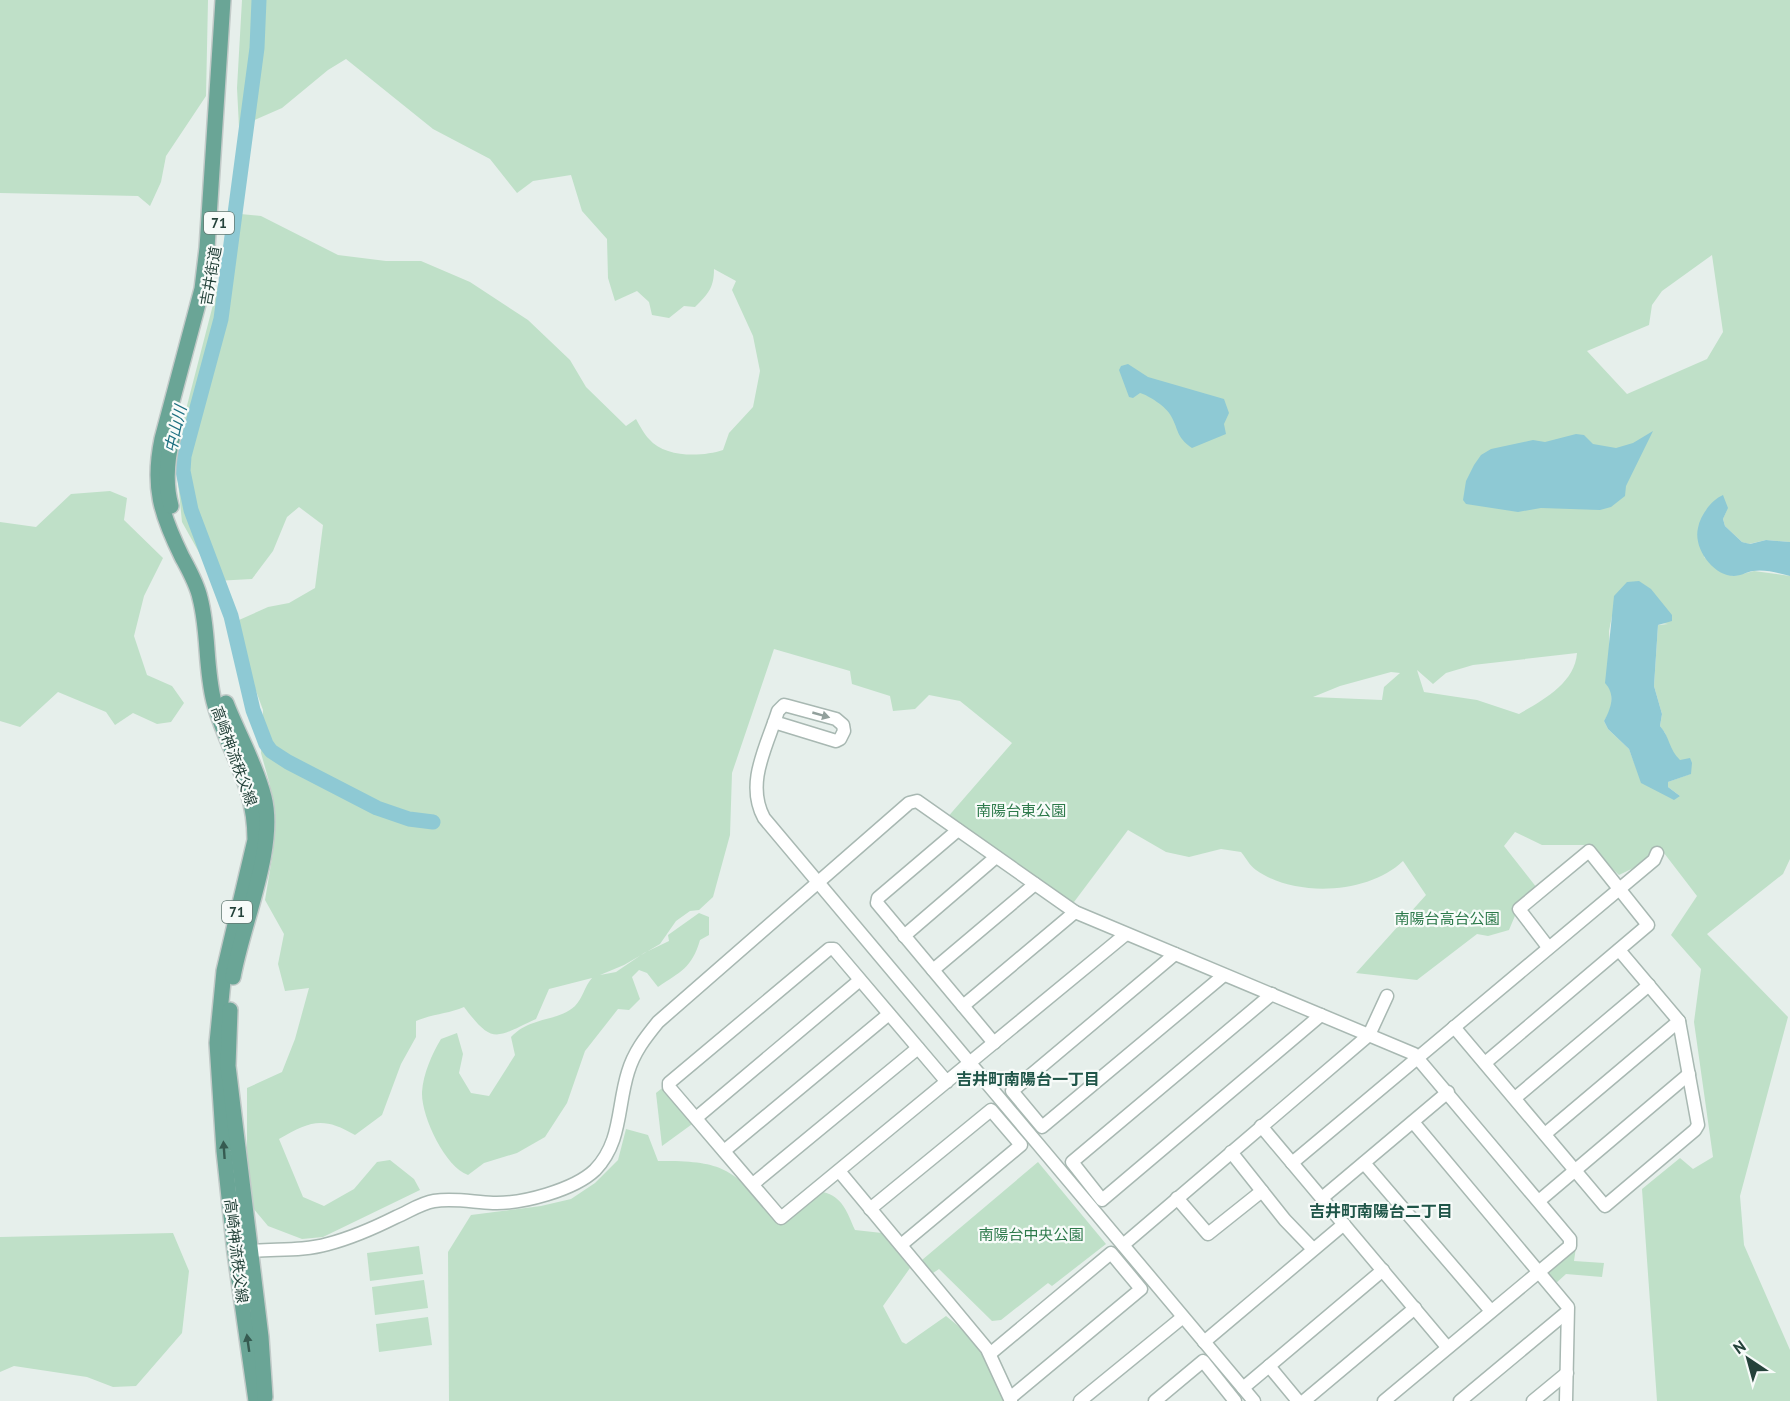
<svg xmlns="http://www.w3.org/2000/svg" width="1790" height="1401" viewBox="0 0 1790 1401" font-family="'PT Sans','Noto Sans JP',sans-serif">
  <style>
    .green { fill: #bfe0c8; fill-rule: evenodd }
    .water { fill: #8ec9d4 }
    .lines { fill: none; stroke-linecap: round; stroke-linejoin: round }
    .river { stroke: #8ec9d4; stroke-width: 15 }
    .minor-casing { stroke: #a8b8b2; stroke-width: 15 }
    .major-casing { stroke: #c2cac8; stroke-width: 18 }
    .minor { stroke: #fff; stroke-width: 12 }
    .major { stroke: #6aa596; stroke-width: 15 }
    .oneway { fill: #92a09c }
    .oneway2 { fill: #365b51 }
    .labels { text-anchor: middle; stroke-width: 4.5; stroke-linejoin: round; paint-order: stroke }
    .shield { fill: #f7fbf9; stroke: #637a73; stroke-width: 1.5 }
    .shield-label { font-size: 14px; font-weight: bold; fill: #24423a }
    .street-label { font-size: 15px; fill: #24423a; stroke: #f7fbf9 }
    .park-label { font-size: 15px; fill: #2d7a4b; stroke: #f7fbf9 }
    .water-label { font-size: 16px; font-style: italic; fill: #1c6f80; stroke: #f7fbf9 }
    .neighbourhood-label { font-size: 16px; font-weight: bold; fill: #1f5548; stroke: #f7fbf9 }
  </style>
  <rect width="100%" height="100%" fill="#e6efeb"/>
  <!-- green -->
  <g class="green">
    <path d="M0,0H208L206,96L166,156L161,182L150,206L138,196L0,193Z"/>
    <path d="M242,0H1790V542L1766,540L1749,544L1742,542L1725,526L1723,519L1728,507L1704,557L1726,574L1734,576L1754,571L1790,576V859L1783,874L1707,934L1788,1017L1740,1196L1744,1245L1790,1350V1401H1657L1642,1189L1680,1158L1693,1169L1713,1157L1694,1022L1701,969L1671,935L1697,896L1664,853L1619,875L1587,845H1542L1515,832L1504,846L1537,888L1517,911L1509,930L1488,936L1477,934L1417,980L1356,973L1426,895L1403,861C1369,894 1295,898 1256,870C1250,866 1246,858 1241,852L1221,849L1189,857L1166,852L1128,830L1071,906L946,819L1012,743L960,701L929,695L915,709L893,711L890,696L852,684L850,671L774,649L732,773L730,835L713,897L699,910L690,911L676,921L660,944L624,965L600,975L616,972L644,953L669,941L668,935L699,913L709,917V935L700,940C692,968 680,972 658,987L647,973L639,970L632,977L640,999L629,1010L618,1009L585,1051L567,1103L545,1137L517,1153L484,1163L468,1175C445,1167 421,1116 422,1092C423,1074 432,1054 441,1039L457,1033L463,1054L459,1073L471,1093L489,1096L515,1055L511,1037C531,1016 558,1022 575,1006C583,998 584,987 592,978L549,989L536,1019C495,1038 493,1045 464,1007C448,1014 432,1014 416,1021V1037L401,1064L382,1115L355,1135C323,1116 310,1121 279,1139L303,1197L324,1206L354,1189L377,1162L390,1160L414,1179L420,1190L323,1237L302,1239L268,1226L253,1208L247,1185V1088L282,1072L295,1039L309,988L285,991L278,964L284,934L265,900L273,852L270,785L261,753L263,710L245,661L239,620L268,607L289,603L315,588L323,525L299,507L287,517L273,551L252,579L215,581L182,522L175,452L223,266L230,213L261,216L338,255L386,261H421L470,282L528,320L570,360L586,387L626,426L636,419C640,426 644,434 649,439C665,458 702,457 723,450L729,433L753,407L760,371L753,336L732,290L736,281L714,269C714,288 708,294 695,307L684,306L669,318L652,315L649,302L637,291L615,301L608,278L607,239L582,211L571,175L533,181L517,193L490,159L433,129L346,59L328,70L282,108L239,127L237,88ZM1712,255L1723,332L1707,359L1627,394L1587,351L1649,325L1652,305L1662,291ZM1612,616L1668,624L1658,625L1654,686L1662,714L1660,726L1665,733L1672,753L1690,774L1668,782V787L1680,796L1642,783L1629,749L1608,729L1604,721L1612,708L1609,631ZM1577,653C1575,683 1543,700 1519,714L1477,700L1424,692L1417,670L1433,684L1446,673L1473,665ZM1391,672L1400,673L1384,687L1382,700L1313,697L1340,686Z"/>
    <path d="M110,491L127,498L124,520L163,558L144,596L134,636L147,675L172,686L184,703L171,722L157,724L133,713L115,725L106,712L58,692L20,727L0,721V522L36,527L71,494Z"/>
    <path d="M666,1085L695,1122L662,1146L656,1093Z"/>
    <path d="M626,1129L648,1135L658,1161C730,1160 734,1172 779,1222L823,1192C843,1197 847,1212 855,1230L882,1233L910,1268L883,1306L902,1342L906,1344L946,1316C979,1341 990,1364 1005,1401H449L448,1252L471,1215L541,1206L571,1199L595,1183L618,1160Z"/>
    <path d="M1038,1162L1106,1244L1052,1286L1048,1283L1001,1320L992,1321L939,1269L933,1273L922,1260Z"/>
    <path d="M173,1233L189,1271L182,1333L136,1386L113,1387L87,1377L14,1366L0,1372V1237Z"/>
    <path d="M419,1246L423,1274L370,1281L367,1253Z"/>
    <path d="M1576,1247L1574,1261L1604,1263L1602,1277L1566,1274L1555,1284L1549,1276V1270Z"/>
    <path d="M424,1280L428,1308L375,1315L372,1287Z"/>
    <path d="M428,1317L432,1345L379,1352L376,1324Z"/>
  </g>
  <!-- water -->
  <g class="water">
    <path d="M1128,364L1148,377L1224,399L1229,413L1224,424L1226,434L1192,448C1176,437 1179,430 1171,416C1167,407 1148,395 1140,393L1133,398L1129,397L1119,370L1121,366Z"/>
    <path d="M1653,431L1626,486L1625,496L1611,507L1600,510L1541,508L1518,512L1466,504L1463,500L1466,481L1474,465L1481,455L1491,449L1533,440L1545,442L1576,434L1584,435L1593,444L1616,448L1633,443Z"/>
    <path d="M1723,495L1728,508L1723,519L1725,526L1742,542L1750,544L1766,540L1790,542V576C1779,573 1764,569 1753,571C1746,572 1741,576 1734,576C1713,576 1693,548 1698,528C1700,516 1711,500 1723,495Z"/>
    <path d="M1639,581L1651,589L1672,615V621L1658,625L1654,686L1662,714L1660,726C1670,737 1669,750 1680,760L1690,758L1692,763L1691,774L1668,782V787L1680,796L1674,800L1641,783L1629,749L1608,729L1604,721C1611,708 1616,695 1605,683L1614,596L1627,582Z"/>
  </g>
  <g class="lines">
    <!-- river -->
    <path class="river" d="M259,0L257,48L221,319L184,456L183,471L191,510L231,616L253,710L266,744L271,751L288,762L377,808L409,819L433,822"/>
    <defs>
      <g id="minor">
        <path d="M774,722L836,741L840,739L844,731L843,725L836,719L788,706L784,705L778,711C767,746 745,783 764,818L1254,1401"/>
        <path d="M958,830L878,898L877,903L994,1043"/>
        <path d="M904,936L996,857"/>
        <path d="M1175,954L1012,1091L1042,1127L1224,975"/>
        <path d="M933,970L1035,884"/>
        <path d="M1272,994L1072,1162L1102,1200L1321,1015"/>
        <path d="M963,1006L1075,912"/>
        <path d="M1454,1027L1605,1206L1695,1130L1698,1125L1679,1021L1619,950"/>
        <path d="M1485,1063L1648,925L1589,851L1519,909L1548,947"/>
        <path d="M947,1082L834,949H829L669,1083V1087L781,1218L1126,934"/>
        <path d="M1515,1098L1649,985"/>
        <path d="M696,1118L860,980"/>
        <path d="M1413,1122L1568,1307L1566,1401"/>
        <path d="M1261,1126L1447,1347"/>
        <path d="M1545,1134L1679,1021"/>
        <path d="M724,1151L889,1014"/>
        <path d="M1231,1152L1285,1220L1313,1249"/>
        <path d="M1292,1163L1654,860L1657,853"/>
        <path d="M1364,1163L1491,1311"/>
        <path d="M839,1171L987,1349L1011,1401"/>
        <path d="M753,1184L918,1048"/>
        <path d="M1177,1198L1208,1234L1262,1191"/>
        <path d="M1322,1198L1448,1092"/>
        <path d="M1540,1200L1689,1074"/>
        <path d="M870,1209L991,1110L1021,1145L901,1245"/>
        <path d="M1123,1245L1369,1035L1387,996"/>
        <path d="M242,1252C271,1248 300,1252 328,1244C351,1238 374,1228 396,1217C408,1212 421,1203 434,1201C454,1198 472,1202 493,1203C522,1204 574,1190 595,1170C622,1142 617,1107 628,1072C634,1052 645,1038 658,1022L909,803L917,801L1075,912L1414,1054L1570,1239V1246L1384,1401"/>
        <path d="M1204,1342L1344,1224"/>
        <path d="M991,1353L1111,1253L1141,1289L1010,1398"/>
        <path d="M1269,1366L1298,1401"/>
        <path d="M1243,1388L1383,1270"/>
        <path d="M1080,1401L1183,1317"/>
        <path d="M1155,1401L1203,1361L1235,1401"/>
        <path d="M1304,1401L1415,1308"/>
        <path d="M1460,1401L1567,1312"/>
        <path d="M1533,1401L1567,1373"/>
      </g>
      <g id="major">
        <path d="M223,0L207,248L202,289L162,439C152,487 161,514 182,557C189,570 197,584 200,598C209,632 205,667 214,702C228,753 255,782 255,840L224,971L217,1043L224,1151L235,1253L256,1401"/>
        <path d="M171,506C165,484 167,458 173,435"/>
        <path d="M226,703C238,734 256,765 264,797C277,847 242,925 233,977"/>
        <path d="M230,1010L228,1066L261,1337L265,1397"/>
      </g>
    </defs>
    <!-- minor casing -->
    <use href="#minor" class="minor-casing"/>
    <!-- major casing -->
    <use href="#major" class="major-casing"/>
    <!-- minor -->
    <use href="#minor" class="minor"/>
    <!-- major -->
    <use href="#major" class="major"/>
  </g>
  <!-- one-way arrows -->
  <defs><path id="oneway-solid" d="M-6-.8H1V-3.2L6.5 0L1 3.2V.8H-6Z" transform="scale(1.5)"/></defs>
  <use class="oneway" href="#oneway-solid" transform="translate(821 715) rotate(16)"/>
  <g class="oneway2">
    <use href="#oneway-solid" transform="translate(224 1150) rotate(-94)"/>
    <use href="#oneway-solid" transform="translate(248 1343) rotate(-98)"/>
  </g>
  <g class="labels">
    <!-- shield labels -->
    <g class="shield">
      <rect x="204" y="212" width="30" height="22" rx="4.5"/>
      <rect x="222" y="901" width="30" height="22" rx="4.5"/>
    </g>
    <g class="shield-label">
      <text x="219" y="228">71</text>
      <text x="237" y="917">71</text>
    </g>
    <!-- street labels -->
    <g class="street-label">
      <text transform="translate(211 276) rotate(-80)" y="5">吉井街道</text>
      <text transform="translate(234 756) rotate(70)" y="5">高崎神流秩父線</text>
      <text transform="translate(236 1251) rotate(83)" y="5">高崎神流秩父線</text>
    </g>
    <!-- park labels -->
    <g class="park-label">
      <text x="1021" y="816">南陽台東公園</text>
      <text x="1447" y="924">南陽台高台公園</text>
      <text x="1031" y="1240">南陽台中央公園</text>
    </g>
    <!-- water labels -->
    <g class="water-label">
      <text transform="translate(175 429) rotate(-77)" y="6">中山川</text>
    </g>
    <!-- neighbourhood labels -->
    <g class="neighbourhood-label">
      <text x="1028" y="1085">吉井町南陽台一丁目</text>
      <text x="1381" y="1217">吉井町南陽台二丁目</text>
    </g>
  </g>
  <!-- north arrow -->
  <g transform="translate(1748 1359) rotate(324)" stroke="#f7fbf9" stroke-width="4.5" paint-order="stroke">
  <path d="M0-4.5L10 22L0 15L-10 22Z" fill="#24423a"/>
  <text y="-9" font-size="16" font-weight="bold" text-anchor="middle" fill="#24423a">N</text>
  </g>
</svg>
